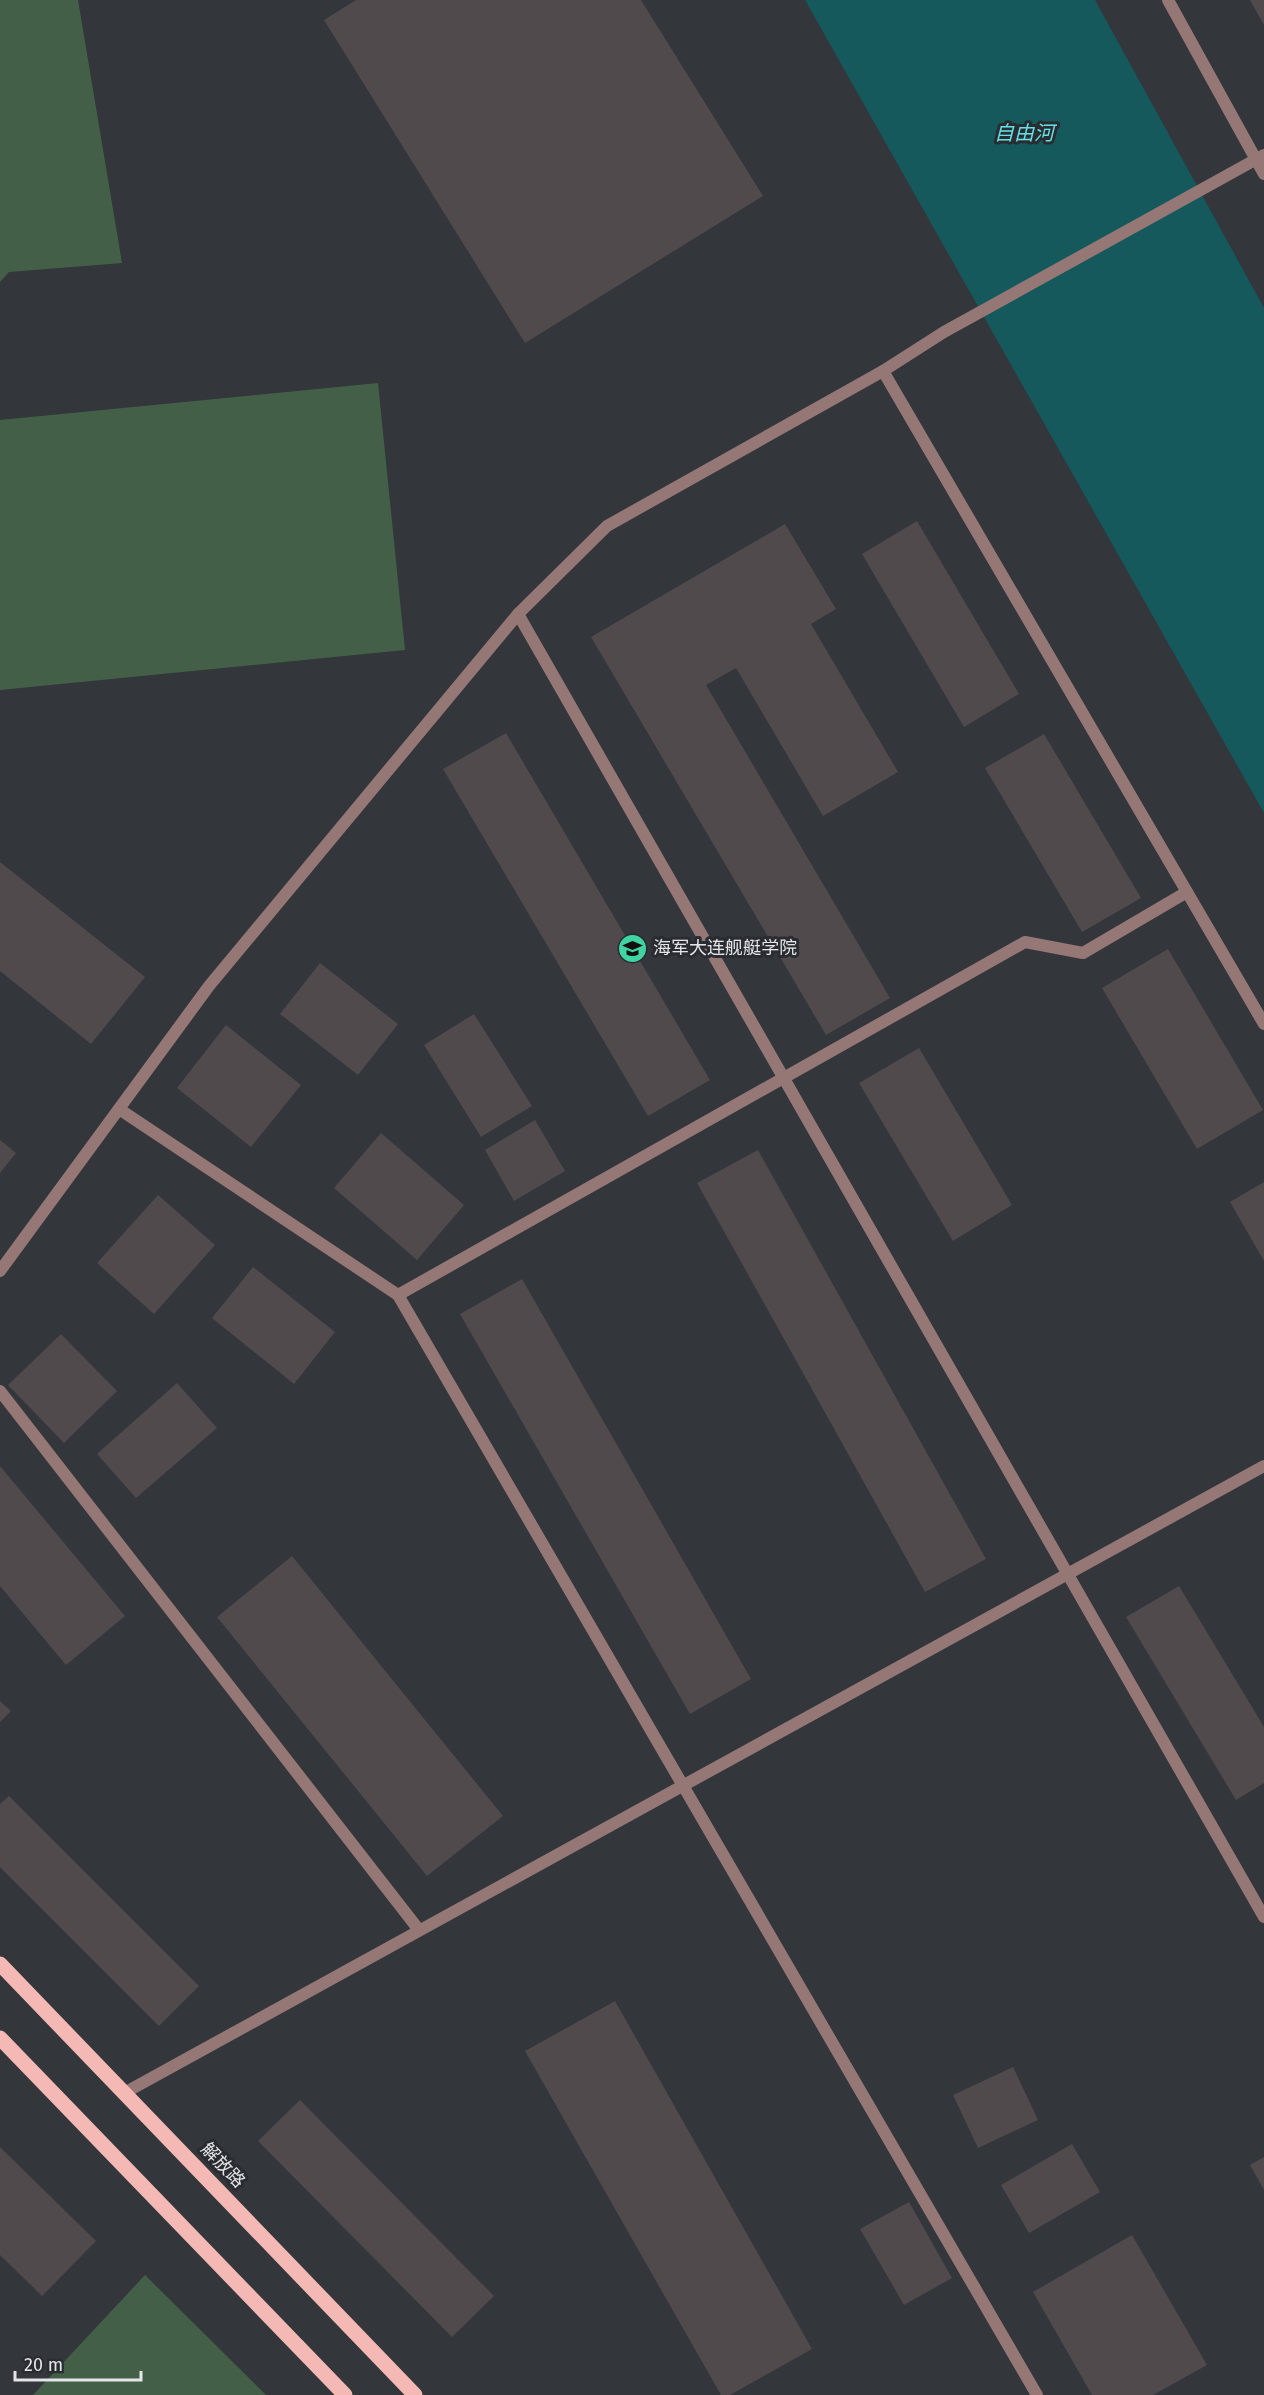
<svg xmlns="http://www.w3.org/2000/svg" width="1264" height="2395" viewBox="0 0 1264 2395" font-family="'Fira Sans','Noto Sans SC',sans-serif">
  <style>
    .green { fill: #445f47 }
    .water { fill: #15595c }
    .building { fill: #504a4c }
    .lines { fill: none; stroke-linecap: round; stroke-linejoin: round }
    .service { stroke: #957876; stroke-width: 12 }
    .minor { stroke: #957876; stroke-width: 12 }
    .primary { stroke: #f4b9b4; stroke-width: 15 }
    .labels { text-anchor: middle; stroke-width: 6; stroke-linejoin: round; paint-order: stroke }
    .poi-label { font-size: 18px; fill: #e3e5e8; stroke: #292c31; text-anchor: start }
    .street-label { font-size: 18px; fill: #e3e5e8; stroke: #292c31 }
    .water-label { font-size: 20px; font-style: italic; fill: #63e0e6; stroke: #292c31 }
  </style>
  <rect width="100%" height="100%" fill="#33363b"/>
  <!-- green -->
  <g class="green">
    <path d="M0,0H78L122,263L9,272L0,282Z"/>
    <path d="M378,383L405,650L0,690V420Z"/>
    <path d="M145,2275L266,2395H33Z"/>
  </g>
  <!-- water -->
  <path class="water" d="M805,0H1095L1264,308V813Z"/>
  <!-- building -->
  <g class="building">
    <path d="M356,0H641L763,196L525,343L324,20Z"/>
    <path d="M1250,0H1264V25Z"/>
    <path d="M917,521L1019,694L964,727L862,554Z"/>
    <path d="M785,524L836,609L811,624L898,772L823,816L736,668L706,685L890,998L826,1035L591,637Z"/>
    <path d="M506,733L710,1080L648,1116L443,769Z"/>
    <path d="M1044,734L1141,898L1082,932L985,768Z"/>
    <path d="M0,862L145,977L91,1044L0,971Z"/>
    <path d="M1168,949L1263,1110L1197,1149L1102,988Z"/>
    <path d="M320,963L398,1024L358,1075L280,1014Z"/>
    <path d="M474,1014L532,1106L481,1137L424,1045Z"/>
    <path d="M226,1025L301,1085L251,1147L177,1088Z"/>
    <path d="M919,1048L1012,1205L953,1241L859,1083Z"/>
    <path d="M535,1120L565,1171L514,1201L485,1150Z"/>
    <path d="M381,1133L464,1205L417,1260L334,1188Z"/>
    <path d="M0,1140L16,1153L0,1173Z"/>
    <path d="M758,1150L986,1559L925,1592L697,1183Z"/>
    <path d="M1264,1182V1261L1230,1202Z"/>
    <path d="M158,1195L215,1245L154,1314L97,1263Z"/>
    <path d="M253,1267L335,1332L294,1384L212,1318Z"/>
    <path d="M522,1279L751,1679L690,1714L460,1314Z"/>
    <path d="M61,1334L117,1391L64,1443L8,1385Z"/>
    <path d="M177,1383L217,1428L136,1498L97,1454Z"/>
    <path d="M0,1466L125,1616L66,1665L0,1586Z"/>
    <path d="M292,1556L503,1816L427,1876L217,1617Z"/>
    <path d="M1179,1586L1264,1727V1783L1236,1800L1126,1617Z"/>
    <path d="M0,1701L11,1711L0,1722Z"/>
    <path d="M9,1796L199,1986L159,2026L0,1867V1804Z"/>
    <path d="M615,2001L812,2349L730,2395H721L525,2051Z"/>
    <path d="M1013,2067L1038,2120L978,2148L953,2095Z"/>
    <path d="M300,2100L494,2296L452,2337L258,2141Z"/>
    <path d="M1072,2144L1100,2192L1029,2233L1001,2185Z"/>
    <path d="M0,2147L96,2241L42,2296L0,2255Z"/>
    <path d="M1264,2157V2190L1250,2165Z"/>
    <path d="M909,2202L952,2278L904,2305L860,2229Z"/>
    <path d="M1132,2235L1207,2365L1153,2395H1092L1033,2292Z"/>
  </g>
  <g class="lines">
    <!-- service -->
    <path class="service" d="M1168,0L1264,174"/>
    <!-- minor -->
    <g class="minor">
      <path d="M883,371L1264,1024"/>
      <path d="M518,614L1264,1917"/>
      <path d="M119,1109L398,1295L1037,2395"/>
      <path d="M0,1271L209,986L518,614L607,526L883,371L944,332L1264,155"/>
      <path d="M398,1295L1025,942L1083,953L1187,892"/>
      <path d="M0,1391L419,1930"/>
      <path d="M126,2092L1264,1466"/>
    </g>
    <!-- primary -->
    <g class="primary">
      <path d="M0,1964L415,2395"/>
      <path d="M0,2038L345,2395"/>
    </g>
  </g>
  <!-- icons -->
  <defs>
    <symbol id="university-disc" viewBox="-11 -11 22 22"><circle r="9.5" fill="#3fd4a2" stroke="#292c31"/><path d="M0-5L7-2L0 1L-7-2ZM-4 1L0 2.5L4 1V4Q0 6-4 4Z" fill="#111"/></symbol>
  </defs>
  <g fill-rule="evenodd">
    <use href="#university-disc" x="616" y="932" width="33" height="33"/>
  </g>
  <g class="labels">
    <!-- poi labels -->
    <g class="poi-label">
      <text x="653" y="954">海军大连舰艇学院</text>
    </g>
    <!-- street labels -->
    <g class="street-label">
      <text transform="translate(223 2165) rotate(46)" y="6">解放路</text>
    </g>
    <!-- water labels -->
    <g class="water-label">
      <text x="1024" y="140">自由河</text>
    </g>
  </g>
  <!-- scale -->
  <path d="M15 2371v9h126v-9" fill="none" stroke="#e3e5e8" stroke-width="3"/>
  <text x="24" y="2371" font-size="18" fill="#e3e5e8" stroke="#292c31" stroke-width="4.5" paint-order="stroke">20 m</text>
</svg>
